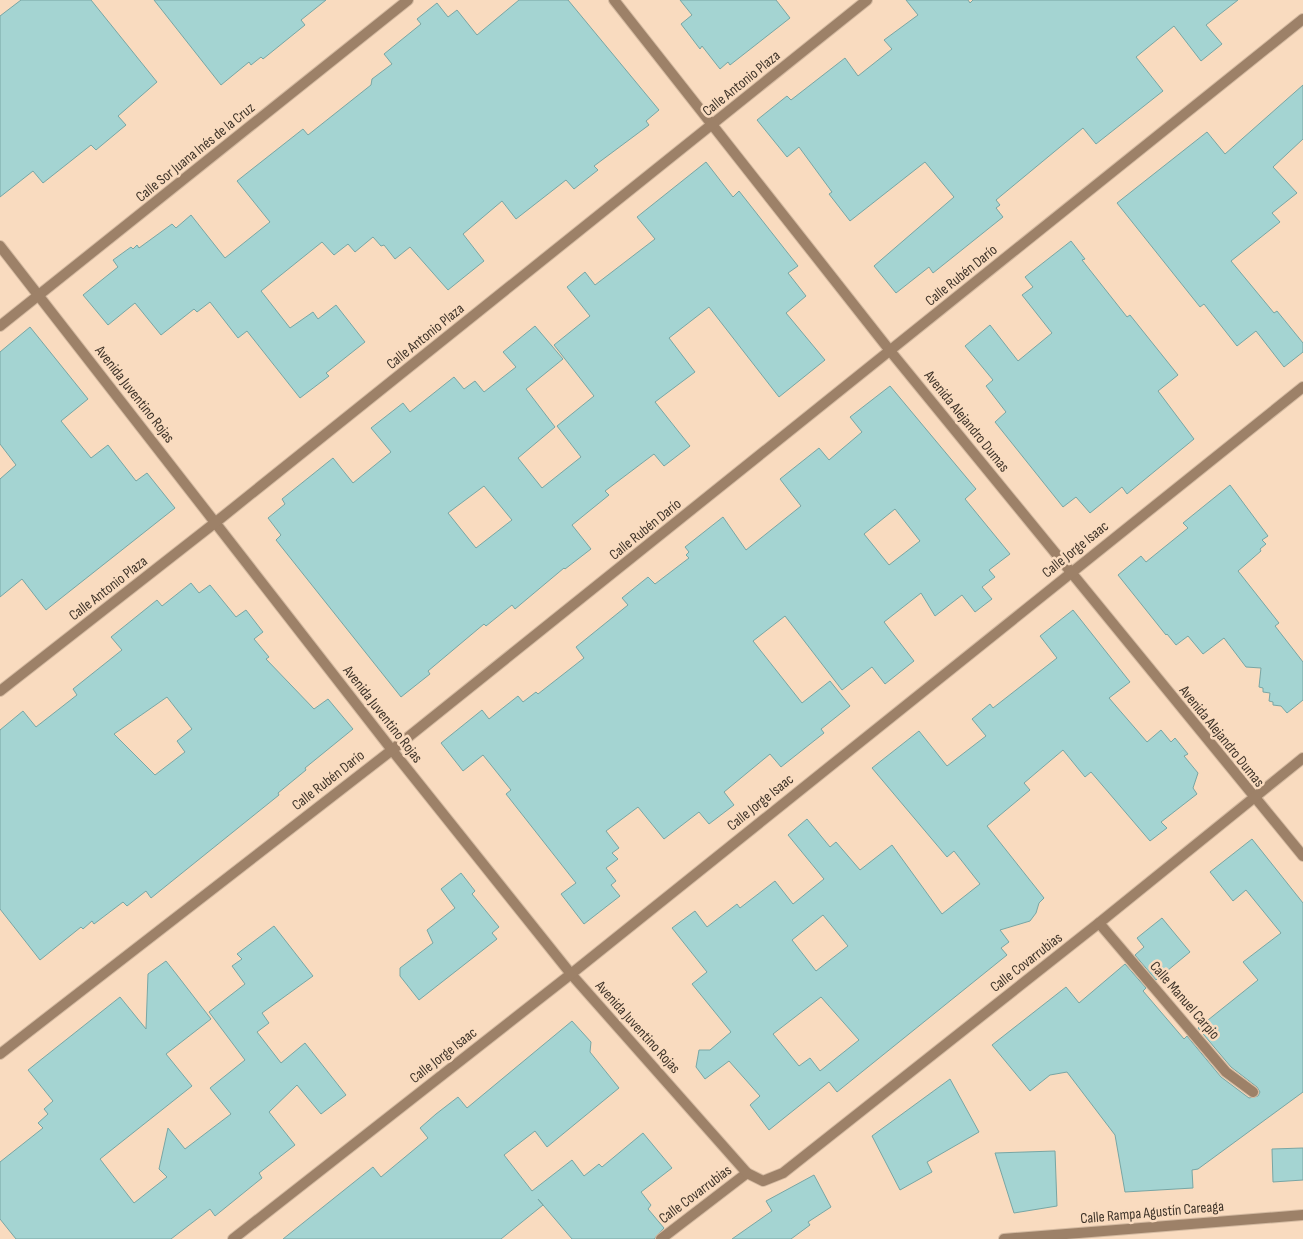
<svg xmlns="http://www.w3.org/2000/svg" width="1303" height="1239" viewBox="0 0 1303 1239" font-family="'Sofia Sans Condensed',sans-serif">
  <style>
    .building { fill: #a4d4d2; stroke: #78a6a4; fill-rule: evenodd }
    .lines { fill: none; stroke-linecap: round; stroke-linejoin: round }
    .pedestrian-casing { stroke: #d4baa1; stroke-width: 12 }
    .minor-casing { stroke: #d4baa1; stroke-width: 12 }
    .tertiary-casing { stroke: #d4baa1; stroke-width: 12 }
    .pedestrian { stroke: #9d8168; stroke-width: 10 }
    .minor { stroke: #9d8168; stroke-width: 10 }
    .tertiary { stroke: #9d8168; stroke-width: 10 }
    .labels { text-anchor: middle; stroke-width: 5; stroke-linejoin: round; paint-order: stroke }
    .street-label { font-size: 15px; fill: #40352a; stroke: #f9dbbf }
  </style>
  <rect width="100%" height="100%" fill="#f9dbbf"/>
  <!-- building -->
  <g class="building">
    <path d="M21,0H91L157,82L118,116L126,125L96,150L91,145L43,183L33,171L0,197V16Z"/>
    <path d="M154,0H326L301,20L305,25L263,59L261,57L251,65L249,62L221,85Z"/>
    <path d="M519,0H568L659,110L646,121L649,125L594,166L598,170L574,189L566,180L516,219L502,201L463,234L484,261L448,290L410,247L395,259L384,245L381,246L373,237L355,252L348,244L334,255L322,242L261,291L290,328L313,312L318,319L336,305L365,342L326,373L329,376L300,398L247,331L238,338L210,302L197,312L194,309L161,335L135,303L108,325L83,295L118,267L113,260L131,247L133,249L137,245L139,248L172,224L176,228L191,215L225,258L270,222L237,181L303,129L308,135L371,85L372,79L392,64L384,54L421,24L417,19L437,3L448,17L457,10L477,35Z"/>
    <path d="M680,0H776L790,18L730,65L728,62L720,69L702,46L700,49L681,24L692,15Z"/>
    <path d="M906,0H968L970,3L973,0H1238L1206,25L1222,44L1201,61L1174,26L1136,57L1163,91L1096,144L1083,128L996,200L1000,205L996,208L1003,217L933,273L929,267L896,293L874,266L954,197L925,162L850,221L829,194L832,192L799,147L787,157L757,120L787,96L791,100L845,58L858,76L892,49L884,40L918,15Z"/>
    <path d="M1303,85V139L1273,167L1297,193L1272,213L1280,222L1231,261L1274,313L1277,311L1303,343V352L1284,367L1256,331L1237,346L1204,304L1200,307L1117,203L1207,132L1225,154Z"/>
    <path d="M706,162L733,197L739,191L798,266L788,273L806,296L786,313L825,360L779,397L709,307L669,338L695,372L655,402L690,446L664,466L654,454L605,491L609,495L572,525L591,549L565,569L564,568L515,609L512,605L486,626L484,624L428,671L430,674L401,697L276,540L281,535L268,518L285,504L282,499L333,458L353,483L391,452L371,428L403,403L410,412L454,377L464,389L475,381L484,392L516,367L503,352L535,326L563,359L526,389L555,427L518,458L542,488L581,457L557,426L594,396L554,345L590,316L567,287L585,272L595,285L655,239L637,217ZM484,486L512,520L476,548L448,513Z"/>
    <path d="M1071,241L1085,259L1082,260L1127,317L1130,315L1178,375L1158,391L1194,439L1127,494L1122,487L1090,513L1076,497L1063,507L995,422L1006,412L986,386L993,380L965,346L990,325L1018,361L1052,333L1022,295L1033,287L1025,277Z"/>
    <path d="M30,327L88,399L61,421L91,458L108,445L136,481L147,473L175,508L46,610L22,579L0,597V479L16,465L0,444V352Z"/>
    <path d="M890,386L976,489L965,499L1010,554L989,570L995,577L982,587L992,599L975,612L962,595L935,616L921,593L884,622L914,661L885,684L872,667L842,690L785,616L753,641L802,703L830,681L850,706L821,729L824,733L781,767L770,754L724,792L734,805L709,824L699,812L664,839L638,807L606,831L619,848L612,853L618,859L606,868L616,881L611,885L620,896L584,924L561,894L576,883L506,794L511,790L483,755L463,771L441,743L482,710L489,719L518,696L523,702L536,692L538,694L584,658L576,647L628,605L622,598L648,577L655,584L689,558L686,555L689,552L685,547L723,517L746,550L801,506L780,479L819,448L829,460L862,432L850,417ZM895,509L920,541L889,565L864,534Z"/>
    <path d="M1230,485L1268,536L1262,540L1266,544L1260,549L1261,551L1238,571L1279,623L1275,626L1303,662V700L1287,713L1281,706L1273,705V702L1269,701L1270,693L1263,692V688L1259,687L1261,668L1246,667L1224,638L1203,654L1188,636L1176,645L1167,634L1166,635L1118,575L1141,556L1146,562L1188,528L1183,523Z"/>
    <path d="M191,583L199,593L210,585L236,617L246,610L263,632L254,639L269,657L266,659L314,709L328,699L353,729L305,768L306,770L278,793L279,795L151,898L146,891L127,906L123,902L94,924L92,921L83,929L81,927L40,960L0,909V730L23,711L36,727L77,695L73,689L122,650L111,637L157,600L162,606ZM167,697L192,729L177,741L185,752L155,775L114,734Z"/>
    <path d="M1073,610L1130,682L1109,698L1147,742L1161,730L1171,742L1175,738L1188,754L1184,756L1198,773L1193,788L1197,794L1161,822L1167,828L1150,841L1091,772L1085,777L1063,750L1024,783L1030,790L987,826L1044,898L1039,903L1036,913L1030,921L1000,930L1009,942L1001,948L1007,955L837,1092L829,1082L769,1130L750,1105L760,1096L729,1061L705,1079L696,1067L699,1050H710L731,1032L692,984L707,972L672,928L695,911L707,927L737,904L740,908L775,881L793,904L824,879L788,835L807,819L830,847L836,842L860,870L892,845L942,914L980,884L954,851L947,857L872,768L919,731L947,766L986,736L972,719L990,704L993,708L1057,658L1040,636ZM823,915L848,946L816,971L792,940ZM821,997L859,1040L820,1071L810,1058L799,1066L773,1034Z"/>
    <path d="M1252,839L1303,903V1092L1198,1169L1192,1170L1193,1188L1125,1192L1115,1135L1067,1072L1050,1075L1030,1091L992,1045L1066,987L1079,1003L1125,964L1146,988L1143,991L1184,1039L1187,1036L1221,1077L1249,1098L1258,1096L1260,1092L1257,1087L1231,1067L1198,1028L1258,980L1243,962L1281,933L1246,890L1233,901L1210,872Z"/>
    <path d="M461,873L475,891L472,894L499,927L492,933L497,939L419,1000L400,976V968L433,943L427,930L455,908L441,889Z"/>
    <path d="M1162,918L1190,952L1156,980L1135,955L1144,947L1137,938Z"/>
    <path d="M274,926L313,976L262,1013L269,1023L257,1032L281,1063L305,1043L346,1095L321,1114L297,1085L269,1112L295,1145L259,1173L262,1178L215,1216L210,1209L171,1239H16L0,1219V1162L43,1128L38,1123L48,1114L44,1109L53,1101L28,1070L120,997L146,1029L148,974L166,961L177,975L211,1019L166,1054L192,1086L100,1159L134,1203L167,1177L159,1169L168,1128L185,1149L231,1114L210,1088L245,1060L209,1012L245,984L232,966L242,959L237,954Z"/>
    <path d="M572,1021L591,1042L590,1052L619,1088L547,1147L535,1131L504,1155L532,1191L572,1160L584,1176L599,1164L602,1167L643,1133L672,1168L641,1192L651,1205L648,1209L664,1228L654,1239H572L538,1199L543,1205L501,1239H283L373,1167L381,1177L428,1138L420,1128L436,1114L458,1097L467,1108Z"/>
    <path d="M950,1079L979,1132L927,1162L932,1172L900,1190L872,1136Z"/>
    <path d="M1303,1148V1180L1273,1182L1272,1149Z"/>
    <path d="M1055,1151L1057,1206L1014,1213L995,1153Z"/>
    <path d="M814,1175L831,1207L808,1222L810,1225L791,1239H732L772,1211L766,1201Z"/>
  </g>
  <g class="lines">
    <defs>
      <path id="pedestrian" d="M661,1239L747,1173"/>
      <g id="minor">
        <path d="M614,0L891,352L1303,856"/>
        <path d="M0,246L392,750L571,974L747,1173L763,1181L783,1173L1099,923L1303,758"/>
        <path d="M0,326L408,0"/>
        <path d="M0,691L216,522L867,0"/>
        <path d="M1099,923L1226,1072L1253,1092"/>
        <path d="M0,1054L392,750L1303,19"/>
        <path d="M233,1239L571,974L1303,387"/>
      </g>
      <path id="tertiary" d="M1004,1239L1303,1215"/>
    </defs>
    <!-- pedestrian casing -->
    <use href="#pedestrian" class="pedestrian-casing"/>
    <!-- minor casing -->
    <use href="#minor" class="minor-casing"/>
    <!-- tertiary casing -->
    <use href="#tertiary" class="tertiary-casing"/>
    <!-- pedestrian -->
    <use href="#pedestrian" class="pedestrian"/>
    <!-- minor -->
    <use href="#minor" class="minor"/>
    <!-- tertiary -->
    <use href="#tertiary" class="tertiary"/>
  </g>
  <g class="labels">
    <!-- street labels -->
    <g class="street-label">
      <text transform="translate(741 83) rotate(-39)" y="5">Calle Antonio Plaza</text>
      <text transform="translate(195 152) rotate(-39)" y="5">Calle Sor Juana Inés de la Cruz</text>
      <text transform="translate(961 275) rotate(-39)" y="5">Calle Rubén Darío</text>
      <text transform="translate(425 336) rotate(-39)" y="5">Calle Antonio Plaza</text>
      <text transform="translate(135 394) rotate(52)" y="5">Avenida Juventino Rojas</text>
      <text transform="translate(967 421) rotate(51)" y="5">Avenida Alejandro Dumas</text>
      <text transform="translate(645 529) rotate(-39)" y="5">Calle Rubén Darío</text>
      <text transform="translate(1075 549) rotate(-39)" y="5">Calle Jorge Isaac</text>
      <text transform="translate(108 588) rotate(-38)" y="5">Calle Antonio Plaza</text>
      <text transform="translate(383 714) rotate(52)" y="5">Avenida Juventino Rojas</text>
      <text transform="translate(1222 736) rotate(51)" y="5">Avenida Alejandro Dumas</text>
      <text transform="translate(328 780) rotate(-38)" y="5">Calle Rubén Darío</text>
      <text transform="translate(760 802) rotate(-39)" y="5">Calle Jorge Isaac</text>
      <text transform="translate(1026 962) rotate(-38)" y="5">Calle Covarrubias</text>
      <text transform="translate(1185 1000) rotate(49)" y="5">Calle Manuel Carpio</text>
      <text transform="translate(638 1027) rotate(48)" y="5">Avenida Juventino Rojas</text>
      <text transform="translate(443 1055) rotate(-38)" y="5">Calle Jorge Isaac</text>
      <text transform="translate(695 1194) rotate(-37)" y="5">Calle Covarrubias</text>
      <text transform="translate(1152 1212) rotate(-5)" y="5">Calle Rampa Agustín Careaga</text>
    </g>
  </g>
</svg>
